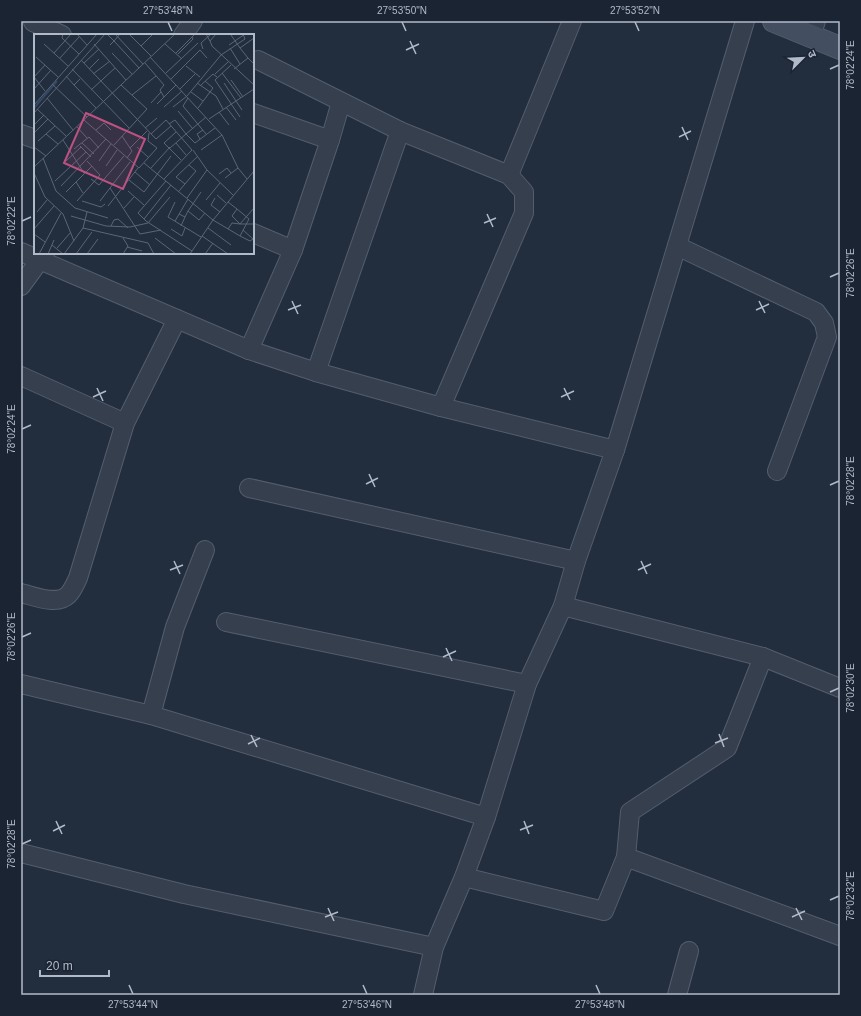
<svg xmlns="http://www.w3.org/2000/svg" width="861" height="1016" viewBox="0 0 861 1016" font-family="Arial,'Noto Sans Devanagari',sans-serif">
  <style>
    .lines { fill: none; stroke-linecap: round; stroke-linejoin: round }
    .street-casing { stroke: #545d6c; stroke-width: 20 }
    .secondary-casing { stroke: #545d6c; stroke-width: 24 }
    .street { stroke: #363f4e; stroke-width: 18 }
    .secondary { stroke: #434e61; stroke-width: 22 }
    .ticks { fill: none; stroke: #b1bac9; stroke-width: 1.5 }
    .inset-river { fill: none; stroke: #344866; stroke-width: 2 }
    .inset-road { fill: none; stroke: #5b6576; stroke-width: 1 }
    .view { fill: #bc5182; fill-opacity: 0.15; stroke: #bc5182; stroke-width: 2 }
    .inset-edge { fill: none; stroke: #b1bac9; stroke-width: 2 }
    .neatline { fill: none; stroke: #b1bac9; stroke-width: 1.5 }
    .ticks-label { font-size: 10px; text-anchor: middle; fill: #b1bac9 }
  </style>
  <rect width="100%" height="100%" fill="#222d3e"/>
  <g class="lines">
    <defs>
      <g id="street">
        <path d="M33,22L62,35"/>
        <path d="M183,35L193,21"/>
        <path d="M811,36L816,21"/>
        <path d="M258,60L400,131L509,175L524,192V213L441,407"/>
        <path d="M253,113L330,140"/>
        <path d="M21,134L35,139"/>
        <path d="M509,175L572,21"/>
        <path d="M253,233L293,250"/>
        <path d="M677,246L816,312L824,323L827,337L777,471"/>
        <path d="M21,252L249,350L316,372L441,407L615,450"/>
        <path d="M21,286L45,253"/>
        <path d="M249,350L293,250L330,140L341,102"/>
        <path d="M316,372L400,131"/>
        <path d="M21,376L125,423"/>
        <path d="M249,488L576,561"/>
        <path d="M21,593C34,596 57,606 68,595C73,590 75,584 78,578L125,423L177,319"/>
        <path d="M563,606L763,657L840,688"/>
        <path d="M226,622L527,684"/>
        <path d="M21,684L151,715L486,817"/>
        <path d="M151,715L175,627L205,550"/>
        <path d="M21,853L184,894L434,947"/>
        <path d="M626,857L840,936"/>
        <path d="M464,877L604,911L626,857L630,812L727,748L763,657"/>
        <path d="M423,995L434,947L464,877L486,817L527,684L563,606L576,561L615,450L745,21"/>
        <path d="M677,995L689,951"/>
      </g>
      <path id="secondary" d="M774,21L840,48"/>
    </defs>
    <!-- street casing -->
    <use href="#street" class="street-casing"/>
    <!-- secondary casing -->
    <use href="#secondary" class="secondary-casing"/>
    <!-- street -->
    <use href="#street" class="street"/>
    <!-- secondary -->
    <use href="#secondary" class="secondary"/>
  </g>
  <!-- ticks -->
  <path class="ticks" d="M168,22L172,31M402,22L406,31M635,22L639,31M410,41L416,54M406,50L419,44M830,69L839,65M682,127L688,140M679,137L691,131M487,214L493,227M22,221L31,217M484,223L496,218M830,277L839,273M292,301L298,314M759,301L765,313M288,310L301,305M756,310L769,304M97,388L103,401M564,388L570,400M93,397L106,391M561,397L574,391M22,429L31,425M369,474L375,487M366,484L378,478M830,485L839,481M174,561L180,574M641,561L647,574M170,570L183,565M638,570L651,564M22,637L31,633M446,648L452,661M443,657L456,651M830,692L839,688M719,734L724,747M251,735L257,747M715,743L728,738M248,744L260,738M56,821L62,834M524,821L529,834M520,830L533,825M53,831L65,825M22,844L31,840M830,900L839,896M328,908L334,921M796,908L802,920M325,917L338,912M792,917L805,911M129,985L133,994M363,985L367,994M596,985L600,994"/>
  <!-- overview -->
  <g transform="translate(34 34)">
    <rect width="220" height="220" fill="#222d3e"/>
    <path class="inset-river" d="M0,74L23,47"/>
    <path class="inset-road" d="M29,0L28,4L45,20M43,0L53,11M73,0L80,7L76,11M81,0L109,30M86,0L80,7L105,34M95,0L117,22M172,0L176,7L182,0M197,1L206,14L220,4M176,7L178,12L220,51M10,10L34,32M60,10L92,46M131,10L148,25M195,11L211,0M107,12L119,0M196,14L206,30M206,14L214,24M169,15L167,9L177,0M20,19L37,0M78,19L98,40M142,19L161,0M144,20L159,5L158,3M2,23L24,43M116,23L188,101L204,134L213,145M26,24L45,3M47,26L122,105L137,92M50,29L65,15M111,29L130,51L126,56L130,63L123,70M197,31L181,46L206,83M152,32L166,43M38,35L95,94M55,35L65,25M200,35L214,24L220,30M132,39L164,9M188,39L207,64M59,40L76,27M181,40L194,28M32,42L40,51M0,43L11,57M0,43L11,31M46,45L40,51L62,74M137,45L166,16L173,24M197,46L209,63M163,49L182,62L189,75M190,49L208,76M18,50L53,83M166,52L179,40L183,43M0,55L17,36M146,55L161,40M57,56L81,34M157,58L169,67M98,61L122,42M130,63L142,51M13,64L39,96M154,64L149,72L172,100M117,69L127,58M0,71L63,0M130,73L148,57M139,73L153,62L187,21L211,5L209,0M192,73L202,86M164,74L179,54L171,47M3,75L32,102M144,77L159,95M185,78L195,91M0,79L71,0M175,85L220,55M50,86L105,134L123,114L114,107L115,99M135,90L141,86L152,100L172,83M0,91L10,81M43,93L53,104M111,94L123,84M62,96L70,89L77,96M142,98L130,109L147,126M0,99L14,85M12,100L24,110M117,100L132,86L158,116L130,145M88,102L98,117L93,124M166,105L163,100L169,96M29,106L50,139M4,107L21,92M48,109L60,120M142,109L152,121M80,111L113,75L87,51M46,112L57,123M0,113L12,122M103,113L114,123M96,114L113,97M136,114L152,100L161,109L181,94M40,115L55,103L65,114M159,116L173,136L199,161M167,116L188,101M9,124L22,157L41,174L74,184M32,127L47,113M65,127L77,110M110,129L179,186L206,202L215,185L203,175M72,132L83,116M0,133L141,0M117,134L136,113M101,138L116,151M0,139L11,163L29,180L40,207M185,140L193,134L197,139M191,144L204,134M57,145L65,151L90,122M95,146L110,158L137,122M21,147L52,118M132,147L104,179L112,187L158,217M42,148L49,159M151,150L142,143L163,123M27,152L72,105M76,154L106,200L127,196M94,157L110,171M145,157L162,137L155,131M32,158L58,132M183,161L192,169M153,164L173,136M181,164L177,171L186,178M172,166L186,149M43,167L66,141L53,127M48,167L67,173L71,170M66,167L96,128M141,168L134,183L167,203M194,168L203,175L198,182L206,190H220M74,172L104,134M90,174L100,163M154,177L167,158M3,178L13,166M145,180L151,183L147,192M37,182L72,192L96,193L114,189L136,163M151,183L154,177L165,186L171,179M110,185L137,151M141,187L154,165M77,192L80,186L84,185L94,194M49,194L53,178M174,194L197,211M0,195L20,172M137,195L148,202L151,194M194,195L198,189L206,190L220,174M0,200L11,208M168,202L194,220M206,202L216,207L219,205L209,196M121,204L142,220M18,211L29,220M93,213L108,217M23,214L37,198M5,220L27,179M14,220L20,206M30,220L49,194L114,209L120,220M42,220L58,198M53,220L64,205M89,220L94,212L89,204M156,220L179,186L220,137M171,220L179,209"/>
    <path class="view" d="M52,79L111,105L89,155L30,129Z"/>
    <rect width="220" height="220" class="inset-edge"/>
  </g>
  <!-- border -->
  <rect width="861" height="1016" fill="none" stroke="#1b2433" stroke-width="44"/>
  <!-- north arrow -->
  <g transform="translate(803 58) rotate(66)" stroke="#1b2433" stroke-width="3" paint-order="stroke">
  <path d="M0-3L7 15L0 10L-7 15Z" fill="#b1bac9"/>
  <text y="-6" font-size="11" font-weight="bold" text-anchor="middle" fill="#b1bac9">उ</text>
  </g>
  <!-- scale -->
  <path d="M40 970v6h69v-6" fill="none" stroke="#b1bac9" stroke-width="2"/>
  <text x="46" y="970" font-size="12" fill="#b1bac9" stroke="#1b2433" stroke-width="3" paint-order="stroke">20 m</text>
  <rect x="22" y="22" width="817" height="972" class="neatline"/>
  <g class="ticks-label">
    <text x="168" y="14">27°53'48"N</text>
    <text x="402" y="14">27°53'50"N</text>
    <text x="635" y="14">27°53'52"N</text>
    <text transform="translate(850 65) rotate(-90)" y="4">78°02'24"E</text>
    <text transform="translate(11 221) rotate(-90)" y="4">78°02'22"E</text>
    <text transform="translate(850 273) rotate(-90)" y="4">78°02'26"E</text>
    <text transform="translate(11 429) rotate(-90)" y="4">78°02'24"E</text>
    <text transform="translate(850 481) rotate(-90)" y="4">78°02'28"E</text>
    <text transform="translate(11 637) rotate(-90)" y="4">78°02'26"E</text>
    <text transform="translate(850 688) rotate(-90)" y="4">78°02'30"E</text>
    <text transform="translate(11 844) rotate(-90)" y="4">78°02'28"E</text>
    <text transform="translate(850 896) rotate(-90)" y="4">78°02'32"E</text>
    <text x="133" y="1008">27°53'44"N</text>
    <text x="367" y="1008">27°53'46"N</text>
    <text x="600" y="1008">27°53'48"N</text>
  </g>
</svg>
